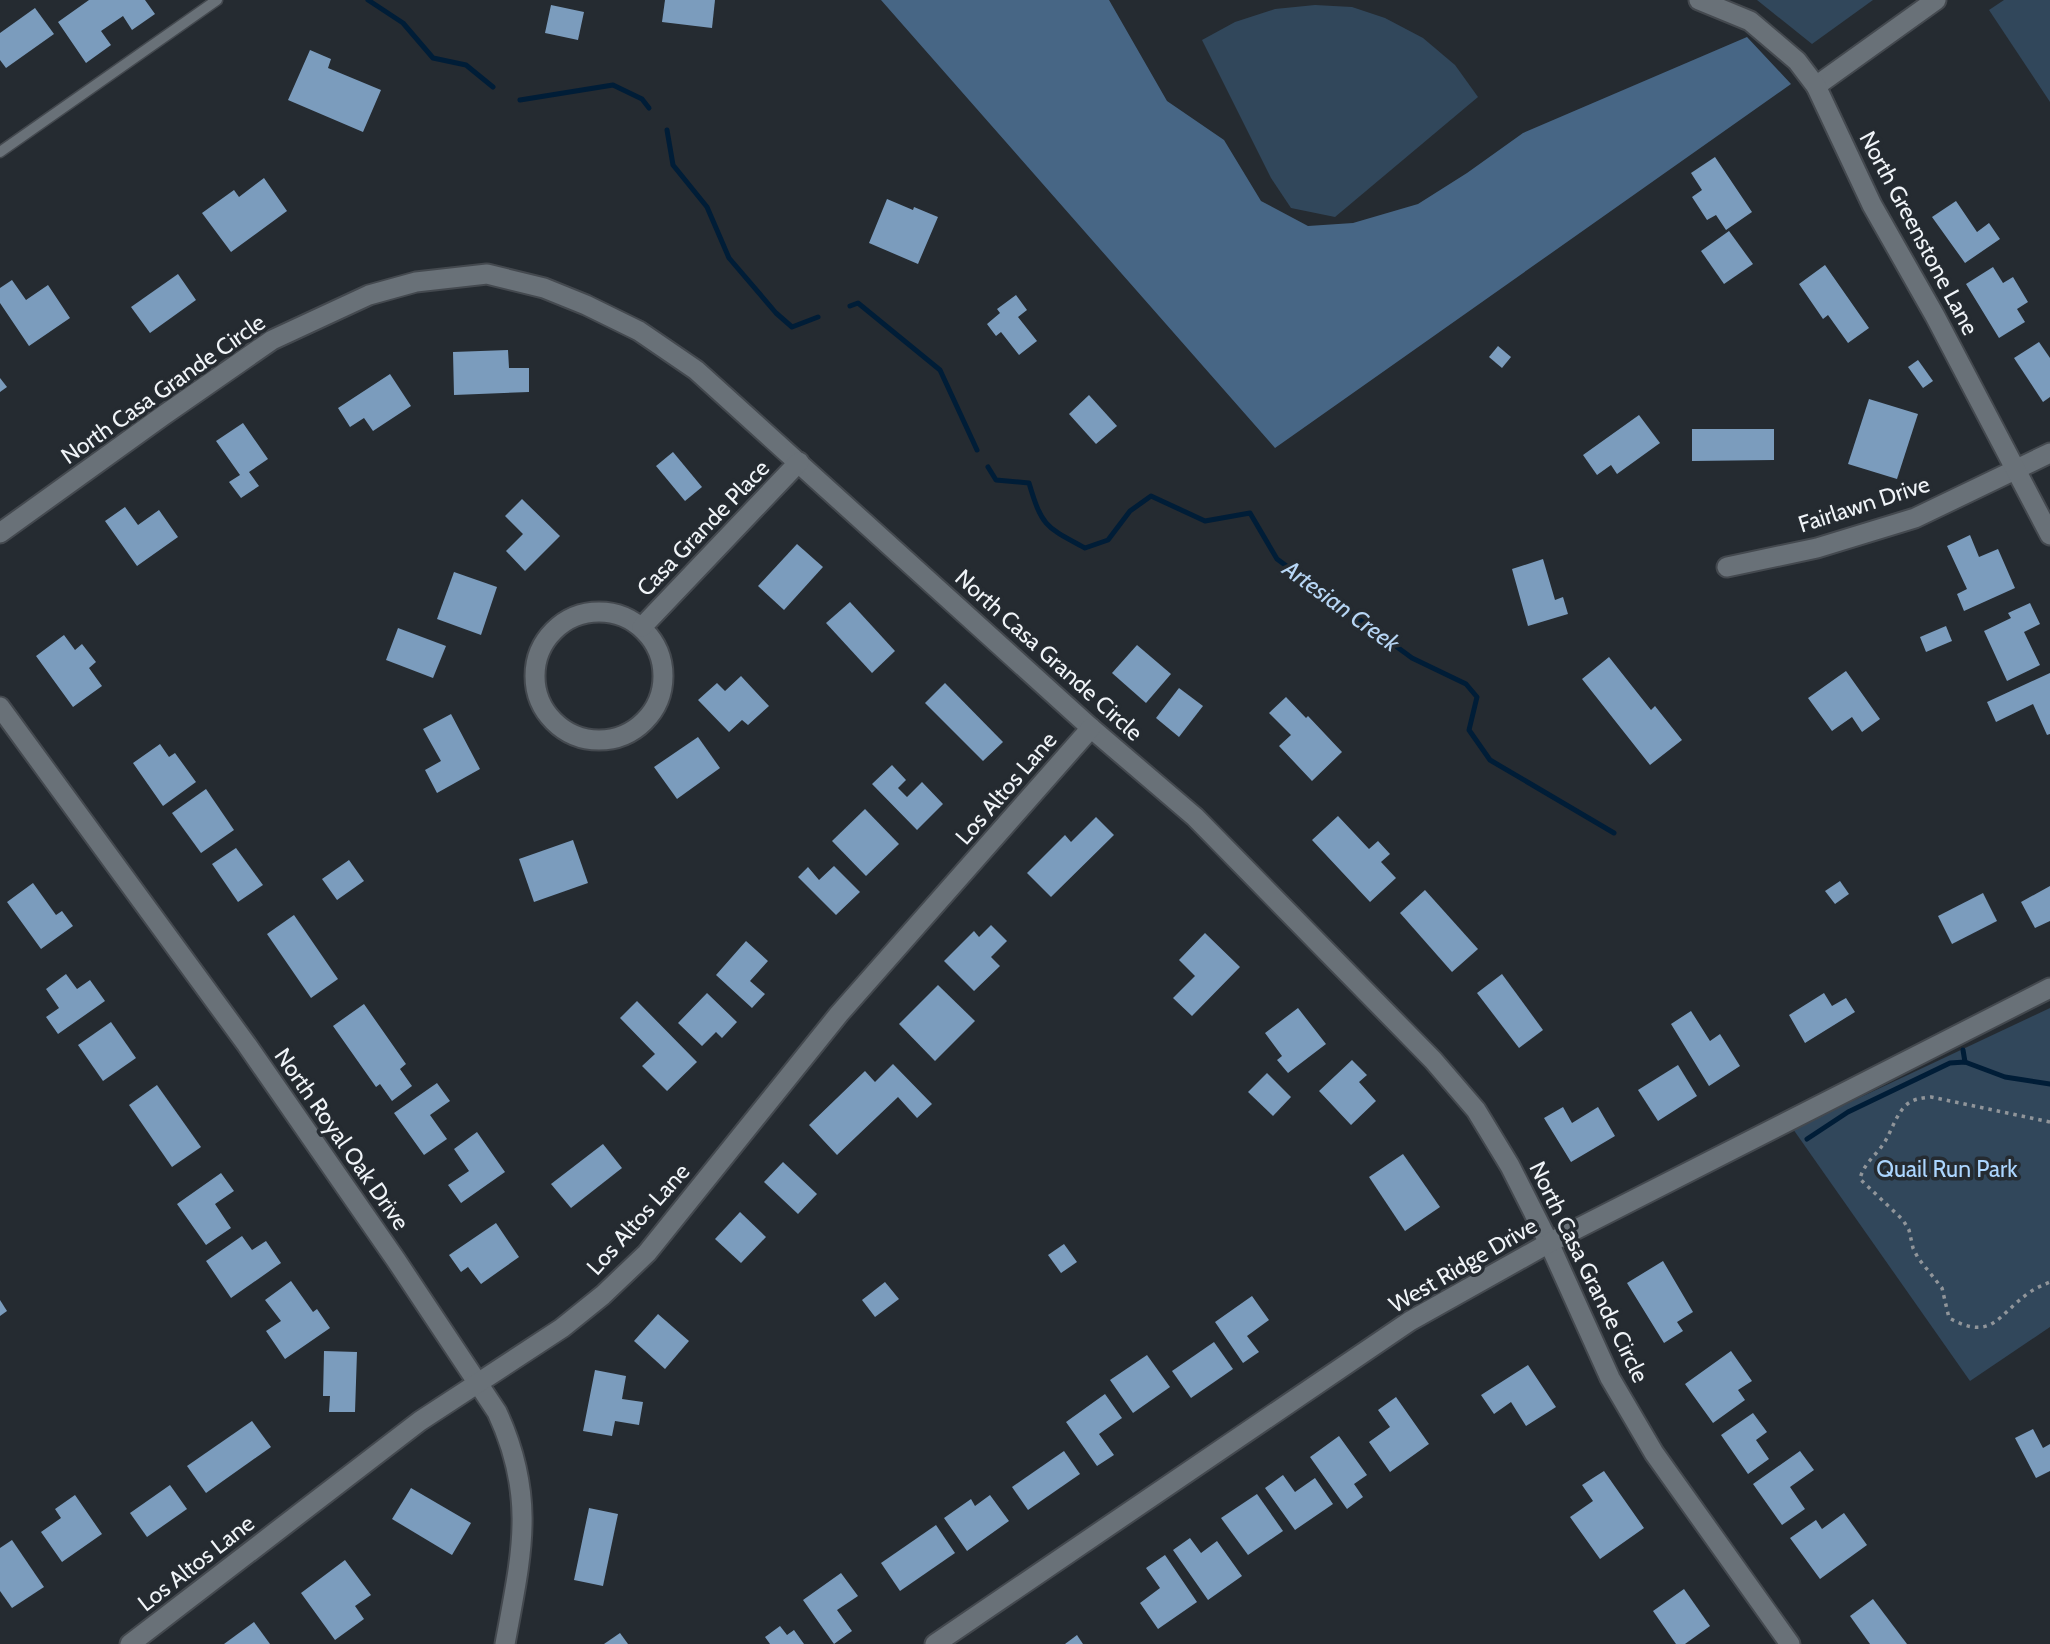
<svg xmlns="http://www.w3.org/2000/svg" width="2050" height="1644" viewBox="0 0 2050 1644" font-family="Cabin,sans-serif">
  <style>
    .green { fill: #31475b }
    .forest { fill: #476685 }
    .lines { fill: none; stroke-linecap: round; stroke-linejoin: round }
    .stream { stroke: #001d37; stroke-width: 5 }
    .building { fill: #7b9cbd }
    .service-casing { stroke: #44494f; stroke-width: 13 }
    .minor-casing { stroke: #44494f; stroke-width: 23 }
    .tertiary-casing { stroke: #44494f; stroke-width: 23 }
    .path { stroke: #90959a; stroke-width: 3.5; stroke-dasharray: 3.5 5; stroke-linecap: butt }
    .service { stroke: #697178; stroke-width: 10 }
    .minor { stroke: #697178; stroke-width: 19 }
    .tertiary { stroke: #697178; stroke-width: 19 }
    .labels { text-anchor: middle; stroke-width: 7; stroke-linejoin: round; paint-order: stroke }
    .street-label { font-size: 23px; fill: #f0f4f8; stroke: #252b31 }
    .park-label { font-size: 23px; fill: #acd6ff; stroke: #252b31 }
    .water-label { font-size: 24px; font-style: italic; fill: #b7d6f5; stroke: #252b31 }
  </style>
  <rect width="100%" height="100%" fill="#252b31"/>
  <!-- green -->
  <g class="green">
    <path d="M1757,0H1873L1812,44Z"/>
    <path d="M2004,0H2050V102L1989,10Z"/>
    <path d="M1315,5L1352,7L1385,18L1423,38L1455,65L1478,97L1335,217L1291,208L1271,178L1202,40L1235,22L1275,9Z"/>
    <path d="M2050,1008V1327L1970,1381L1793,1129Z"/>
  </g>
  <!-- forest -->
  <path class="forest" d="M881,0H1109L1167,101L1224,140L1261,201L1308,226L1353,223L1418,204L1467,173L1523,133L1747,37L1791,84L1275,448Z"/>
  <g class="lines">
    <!-- stream -->
    <g class="stream">
      <path d="M368,0L403,23L433,58L466,65L493,87"/>
      <path d="M520,100L613,85L642,99L649,108"/>
      <path d="M667,130L673,165L707,207L729,258L776,313L792,327L818,317"/>
      <path d="M850,306L858,303L940,370L977,450"/>
      <path d="M988,467L996,480L1029,483C1042,527 1046,527 1085,548L1108,540L1130,511L1151,496L1205,521L1250,513L1277,559L1412,658L1466,684L1477,697L1469,730L1490,760L1614,833"/>
      <path d="M1963,1050L1965,1062"/>
      <path d="M1807,1139L1848,1112L1950,1063L1965,1062L2005,1077L2050,1084"/>
    </g>
  </g>
  <!-- building -->
  <g class="building">
    <path d="M89,0H145L155,14L132,30L123,16L101,31L111,45L86,63L58,22Z"/>
    <path d="M665,0H715L712,28L662,22Z"/>
    <path d="M551,5L584,12L578,40L545,33Z"/>
    <path d="M35,8L54,34L6,68L0,60V33Z"/>
    <path d="M310,50L331,59L328,68L381,90L363,132L288,100Z"/>
    <path d="M1715,157L1752,212L1726,230L1716,215L1707,220L1692,197L1702,190L1691,173Z"/>
    <path d="M264,178L287,211L231,252L202,213L234,190L239,197Z"/>
    <path d="M887,199L913,210L914,207L938,217L918,264L869,243Z"/>
    <path d="M1956,201L1977,232L1989,223L2000,239L1965,263L1932,217Z"/>
    <path d="M1729,231L1753,264L1724,284L1701,251Z"/>
    <path d="M1825,265L1869,328L1848,343L1828,315L1823,319L1799,284Z"/>
    <path d="M1993,267L2003,283L2013,277L2028,302L2017,309L2025,322L1999,338L1966,284Z"/>
    <path d="M178,274L196,300L150,333L131,307Z"/>
    <path d="M12,280L26,300L48,285L70,318L29,346L0,303V288Z"/>
    <path d="M1016,295L1027,310L1018,317L1037,341L1019,355L1001,332L996,336L987,324L1000,313L997,309Z"/>
    <path d="M2039,342L2050,358V397L2043,402L2014,358Z"/>
    <path d="M1498,346L1511,357L1502,368L1489,357Z"/>
    <path d="M508,350L509,368H529V392L454,395L453,352Z"/>
    <path d="M1918,360L1933,381L1923,388L1908,367Z"/>
    <path d="M390,374L411,406L373,431L364,418L350,427L338,408Z"/>
    <path d="M0,378L7,387L0,392Z"/>
    <path d="M1089,395L1117,426L1096,444L1069,414Z"/>
    <path d="M1869,399L1918,414L1897,479L1848,464Z"/>
    <path d="M1639,415L1660,443L1617,474L1611,465L1597,475L1583,455Z"/>
    <path d="M243,423L268,459L249,472L259,486L241,498L229,482L240,475L216,441Z"/>
    <path d="M1692,429H1774V460L1692,461Z"/>
    <path d="M673,452L702,487L685,501L656,466Z"/>
    <path d="M522,499L560,536L525,571L506,551L523,534L505,516Z"/>
    <path d="M125,507L138,525L159,510L178,537L137,566L105,521Z"/>
    <path d="M1970,535L1979,557L1998,549L2015,588L1964,611L1957,594L1967,589L1947,546Z"/>
    <path d="M797,544L823,567L784,610L758,586Z"/>
    <path d="M1543,559L1555,600L1563,597L1568,614L1528,626L1512,569Z"/>
    <path d="M454,572L497,587L481,635L437,619Z"/>
    <path d="M850,602L895,651L872,673L826,623Z"/>
    <path d="M2030,603L2040,624L2024,632L2040,665L2007,681L1984,631L2011,618L2008,613Z"/>
    <path d="M1946,626L1952,641L1926,652L1920,637Z"/>
    <path d="M398,628L446,646L433,678L386,660Z"/>
    <path d="M64,635L75,650L82,644L96,662L89,668L102,686L73,707L36,656Z"/>
    <path d="M1137,645L1171,674L1146,703L1112,673Z"/>
    <path d="M1609,657L1651,710L1655,706L1682,740L1650,765L1582,679Z"/>
    <path d="M1846,671L1880,719L1862,732L1852,717L1832,731L1808,698Z"/>
    <path d="M2050,673V734L2047,735L2033,704L1996,722L1987,702Z"/>
    <path d="M741,676L769,706L748,725L742,720L729,732L698,700L717,683L725,691Z"/>
    <path d="M945,683L1003,742L983,761L925,703Z"/>
    <path d="M1179,688L1203,706L1179,737L1156,718Z"/>
    <path d="M1286,697L1306,718L1308,716L1342,752L1312,781L1279,746L1291,735L1269,713Z"/>
    <path d="M451,714L480,769L437,793L425,770L441,761L423,729Z"/>
    <path d="M698,737L720,768L677,799L654,767Z"/>
    <path d="M160,744L169,757L175,753L196,782L163,806L133,763Z"/>
    <path d="M892,765L906,780L898,788L907,797L922,782L943,804L917,830L872,784Z"/>
    <path d="M206,789L234,830L201,853L172,813Z"/>
    <path d="M865,809L899,844L866,876L832,841Z"/>
    <path d="M1338,816L1369,849L1378,841L1390,854L1381,862L1396,878L1370,902L1312,840Z"/>
    <path d="M1096,817L1114,835L1051,897L1027,873L1065,835L1071,842Z"/>
    <path d="M573,840L588,883L534,902L519,859Z"/>
    <path d="M236,848L263,885L238,902L212,864Z"/>
    <path d="M349,860L364,881L337,900L322,879Z"/>
    <path d="M834,866L860,892L836,915L798,877L808,867L819,880Z"/>
    <path d="M1840,881L1849,894L1835,904L1825,891Z"/>
    <path d="M33,883L56,915L62,911L73,926L41,949L7,902Z"/>
    <path d="M2050,886V921L2035,928L2021,902Z"/>
    <path d="M1425,890L1478,949L1452,972L1400,913Z"/>
    <path d="M1983,893L1997,921L1952,944L1938,916Z"/>
    <path d="M294,915L338,979L311,998L267,934Z"/>
    <path d="M991,925L1007,941L991,957L1000,966L974,991L944,961L974,931L979,937Z"/>
    <path d="M1205,933L1240,967L1192,1016L1173,998L1195,976L1179,960Z"/>
    <path d="M746,941L768,961L750,981L765,994L752,1008L716,975Z"/>
    <path d="M66,974L77,989L90,980L105,1001L58,1034L46,1017L59,1008L46,989Z"/>
    <path d="M1502,974L1543,1030L1519,1048L1477,993Z"/>
    <path d="M938,985L975,1021L935,1061L899,1024Z"/>
    <path d="M707,993L737,1022L722,1038L716,1032L702,1046L678,1023Z"/>
    <path d="M1824,993L1832,1006L1846,998L1855,1012L1805,1043L1789,1015Z"/>
    <path d="M637,1001L697,1062L667,1091L642,1066L655,1054L620,1018Z"/>
    <path d="M364,1004L406,1064L400,1069L412,1086L392,1101L380,1084L376,1087L333,1026Z"/>
    <path d="M1298,1008L1326,1044L1288,1073L1277,1060L1282,1056L1265,1033Z"/>
    <path d="M1691,1011L1710,1041L1720,1034L1740,1066L1709,1086L1671,1024Z"/>
    <path d="M111,1022L136,1058L103,1081L78,1045Z"/>
    <path d="M1352,1060L1367,1075L1359,1082L1376,1101L1351,1125L1319,1091Z"/>
    <path d="M893,1064L932,1104L917,1118L898,1097L837,1155L809,1125L865,1071L875,1082Z"/>
    <path d="M1678,1065L1697,1096L1658,1121L1638,1090Z"/>
    <path d="M1267,1073L1291,1097L1273,1116L1248,1092Z"/>
    <path d="M437,1083L450,1101L430,1115L447,1139L424,1155L394,1113Z"/>
    <path d="M157,1085L201,1147L172,1167L129,1105Z"/>
    <path d="M1563,1107L1572,1123L1598,1107L1615,1136L1571,1162L1544,1118Z"/>
    <path d="M477,1132L505,1172L461,1203L448,1185L469,1171L454,1149Z"/>
    <path d="M603,1144L622,1168L571,1208L551,1184Z"/>
    <path d="M1403,1154L1440,1207L1405,1231L1369,1177Z"/>
    <path d="M783,1162L817,1194L798,1214L764,1182Z"/>
    <path d="M221,1173L234,1191L215,1204L231,1228L206,1245L177,1204Z"/>
    <path d="M740,1212L766,1237L741,1263L715,1239Z"/>
    <path d="M496,1223L519,1257L481,1284L468,1267L461,1272L449,1255Z"/>
    <path d="M242,1236L252,1250L266,1241L281,1263L231,1298L206,1261Z"/>
    <path d="M1064,1244L1077,1262L1061,1273L1048,1255Z"/>
    <path d="M1663,1261L1693,1312L1677,1322L1683,1331L1664,1343L1627,1283Z"/>
    <path d="M291,1281L313,1312L317,1309L330,1328L285,1359L266,1331L281,1321L265,1300Z"/>
    <path d="M885,1282L899,1299L875,1317L862,1300Z"/>
    <path d="M1252,1296L1269,1320L1247,1336L1259,1352L1243,1363L1215,1322Z"/>
    <path d="M0,1300L7,1311L0,1316Z"/>
    <path d="M658,1314L689,1341L665,1369L634,1341Z"/>
    <path d="M1214,1342L1233,1369L1191,1398L1172,1371Z"/>
    <path d="M324,1351L357,1352L355,1412H329L330,1396H323Z"/>
    <path d="M1731,1351L1752,1381L1738,1390L1745,1400L1713,1423L1685,1384Z"/>
    <path d="M1147,1355L1170,1387L1133,1413L1110,1380Z"/>
    <path d="M1528,1365L1556,1407L1526,1426L1511,1402L1494,1414L1481,1395Z"/>
    <path d="M595,1370L626,1376L622,1399L643,1402L639,1425L615,1421L612,1436L583,1431Z"/>
    <path d="M1105,1394L1122,1418L1099,1434L1114,1455L1097,1466L1066,1422Z"/>
    <path d="M1396,1397L1429,1444L1390,1472L1369,1442L1390,1427L1378,1410Z"/>
    <path d="M1753,1413L1767,1432L1756,1440L1769,1459L1748,1474L1721,1435Z"/>
    <path d="M252,1421L271,1447L206,1493L187,1466Z"/>
    <path d="M2033,1429L2043,1448L2050,1444V1471L2036,1478L2015,1438Z"/>
    <path d="M1339,1436L1367,1475L1354,1484L1363,1497L1347,1509L1310,1457Z"/>
    <path d="M1064,1451L1080,1474L1028,1510L1012,1487Z"/>
    <path d="M1800,1451L1814,1470L1790,1487L1805,1509L1782,1525L1753,1484Z"/>
    <path d="M1604,1471L1644,1528L1600,1559L1570,1517L1593,1501L1582,1485Z"/>
    <path d="M1283,1475L1295,1492L1315,1478L1333,1504L1295,1530L1265,1488Z"/>
    <path d="M170,1485L187,1509L147,1537L130,1513Z"/>
    <path d="M411,1488L471,1523L452,1555L392,1519Z"/>
    <path d="M1257,1494L1283,1531L1248,1555L1221,1518Z"/>
    <path d="M75,1495L102,1534L62,1562L41,1532L61,1518L55,1509Z"/>
    <path d="M990,1495L1009,1521L967,1551L944,1518L971,1499L975,1506Z"/>
    <path d="M589,1508L618,1514L603,1586L574,1580Z"/>
    <path d="M1844,1513L1867,1545L1820,1579L1790,1538L1816,1520L1822,1529Z"/>
    <path d="M936,1525L955,1553L900,1591L881,1563Z"/>
    <path d="M1190,1538L1201,1553L1217,1541L1242,1576L1208,1600L1173,1550Z"/>
    <path d="M12,1540L44,1587L12,1608L0,1591V1548Z"/>
    <path d="M1165,1555L1197,1602L1158,1629L1140,1603L1160,1588L1146,1568Z"/>
    <path d="M345,1560L371,1595L355,1606L364,1619L335,1640L301,1593Z"/>
    <path d="M841,1573L858,1596L837,1610L852,1631L834,1644L803,1600Z"/>
    <path d="M1684,1589L1710,1626L1685,1644H1676L1653,1611Z"/>
    <path d="M1873,1599L1907,1644H1870L1850,1616Z"/>
    <path d="M254,1622L270,1644H224Z"/>
    <path d="M780,1626L787,1635L794,1630L804,1644H770L765,1637Z"/>
    <path d="M620,1633L628,1644H604Z"/>
    <path d="M1077,1635L1083,1644H1065Z"/>
  </g>
  <g class="lines">
    <defs>
      <path id="service" d="M0,152L217,0"/>
      <g id="minor">
        <path d="M1816,86L1936,0"/>
        <path d="M0,533L164,415L272,340L369,295L416,282L487,274L544,288L586,305L639,331L696,370L1091,728L1195,817L1433,1060L1476,1110L1510,1166L1549,1243L1610,1378L1654,1453L1790,1644"/>
        <path d="M1727,567L1817,548L1915,518L2050,453"/>
        <circle cx="599" cy="676" r="64"/>
        <path d="M642,627L799,462"/>
        <path d="M0,707L247,1045L396,1260L497,1412C537,1498 521,1556 505,1644"/>
        <path d="M130,1644L420,1421L562,1328L603,1295L647,1253L839,1014L1091,728"/>
      </g>
      <g id="tertiary">
        <path d="M1699,0L1750,21L1797,61L1816,86L1872,205L1935,316L2050,535"/>
        <path d="M935,1644L1410,1321L1549,1243L2050,988"/>
      </g>
    </defs>
    <!-- service casing -->
    <use href="#service" class="service-casing"/>
    <!-- minor casing -->
    <use href="#minor" class="minor-casing"/>
    <!-- tertiary casing -->
    <use href="#tertiary" class="tertiary-casing"/>
    <!-- path -->
    <path class="path" d="M2050,1122L1931,1097C1921,1098 1912,1099 1905,1106C1894,1118 1891,1134 1882,1146C1874,1157 1863,1165 1860,1179L1903,1220L1909,1230L1913,1248L1918,1258L1942,1288L1949,1318C1993,1342 1997,1315 2030,1292C2036,1288 2043,1285 2050,1282"/>
    <!-- service -->
    <use href="#service" class="service"/>
    <!-- minor -->
    <use href="#minor" class="minor"/>
    <!-- tertiary -->
    <use href="#tertiary" class="tertiary"/>
  </g>
  <g class="labels">
    <!-- street labels -->
    <g class="street-label">
      <text transform="translate(1919 233) rotate(62)" y="8">North Greenstone Lane</text>
      <text transform="translate(163 389) rotate(-35)" y="8">North Casa Grande Circle</text>
      <text transform="translate(1864 504) rotate(-18)" y="8">Fairlawn Drive</text>
      <text transform="translate(703 528) rotate(-46)" y="8">Casa Grande Place</text>
      <text transform="translate(1049 655) rotate(42)" y="8">North Casa Grande Circle</text>
      <text transform="translate(1006 788) rotate(-49)" y="8">Los Altos Lane</text>
      <text transform="translate(342 1139) rotate(55)" y="8">North Royal Oak Drive</text>
      <text transform="translate(638 1219) rotate(-48)" y="8">Los Altos Lane</text>
      <text transform="translate(1463 1265) rotate(-30)" y="8">West Ridge Drive</text>
      <text transform="translate(1589 1272) rotate(64)" y="8">North Casa Grande Circle</text>
      <text transform="translate(196 1563) rotate(-38)" y="8">Los Altos Lane</text>
    </g>
    <!-- park labels -->
    <g class="park-label">
      <text x="1947" y="1177">Quail Run Park</text>
    </g>
    <!-- water labels -->
    <g class="water-label">
      <text transform="translate(1341 606) rotate(36)" y="8">Artesian Creek</text>
    </g>
  </g>
</svg>
